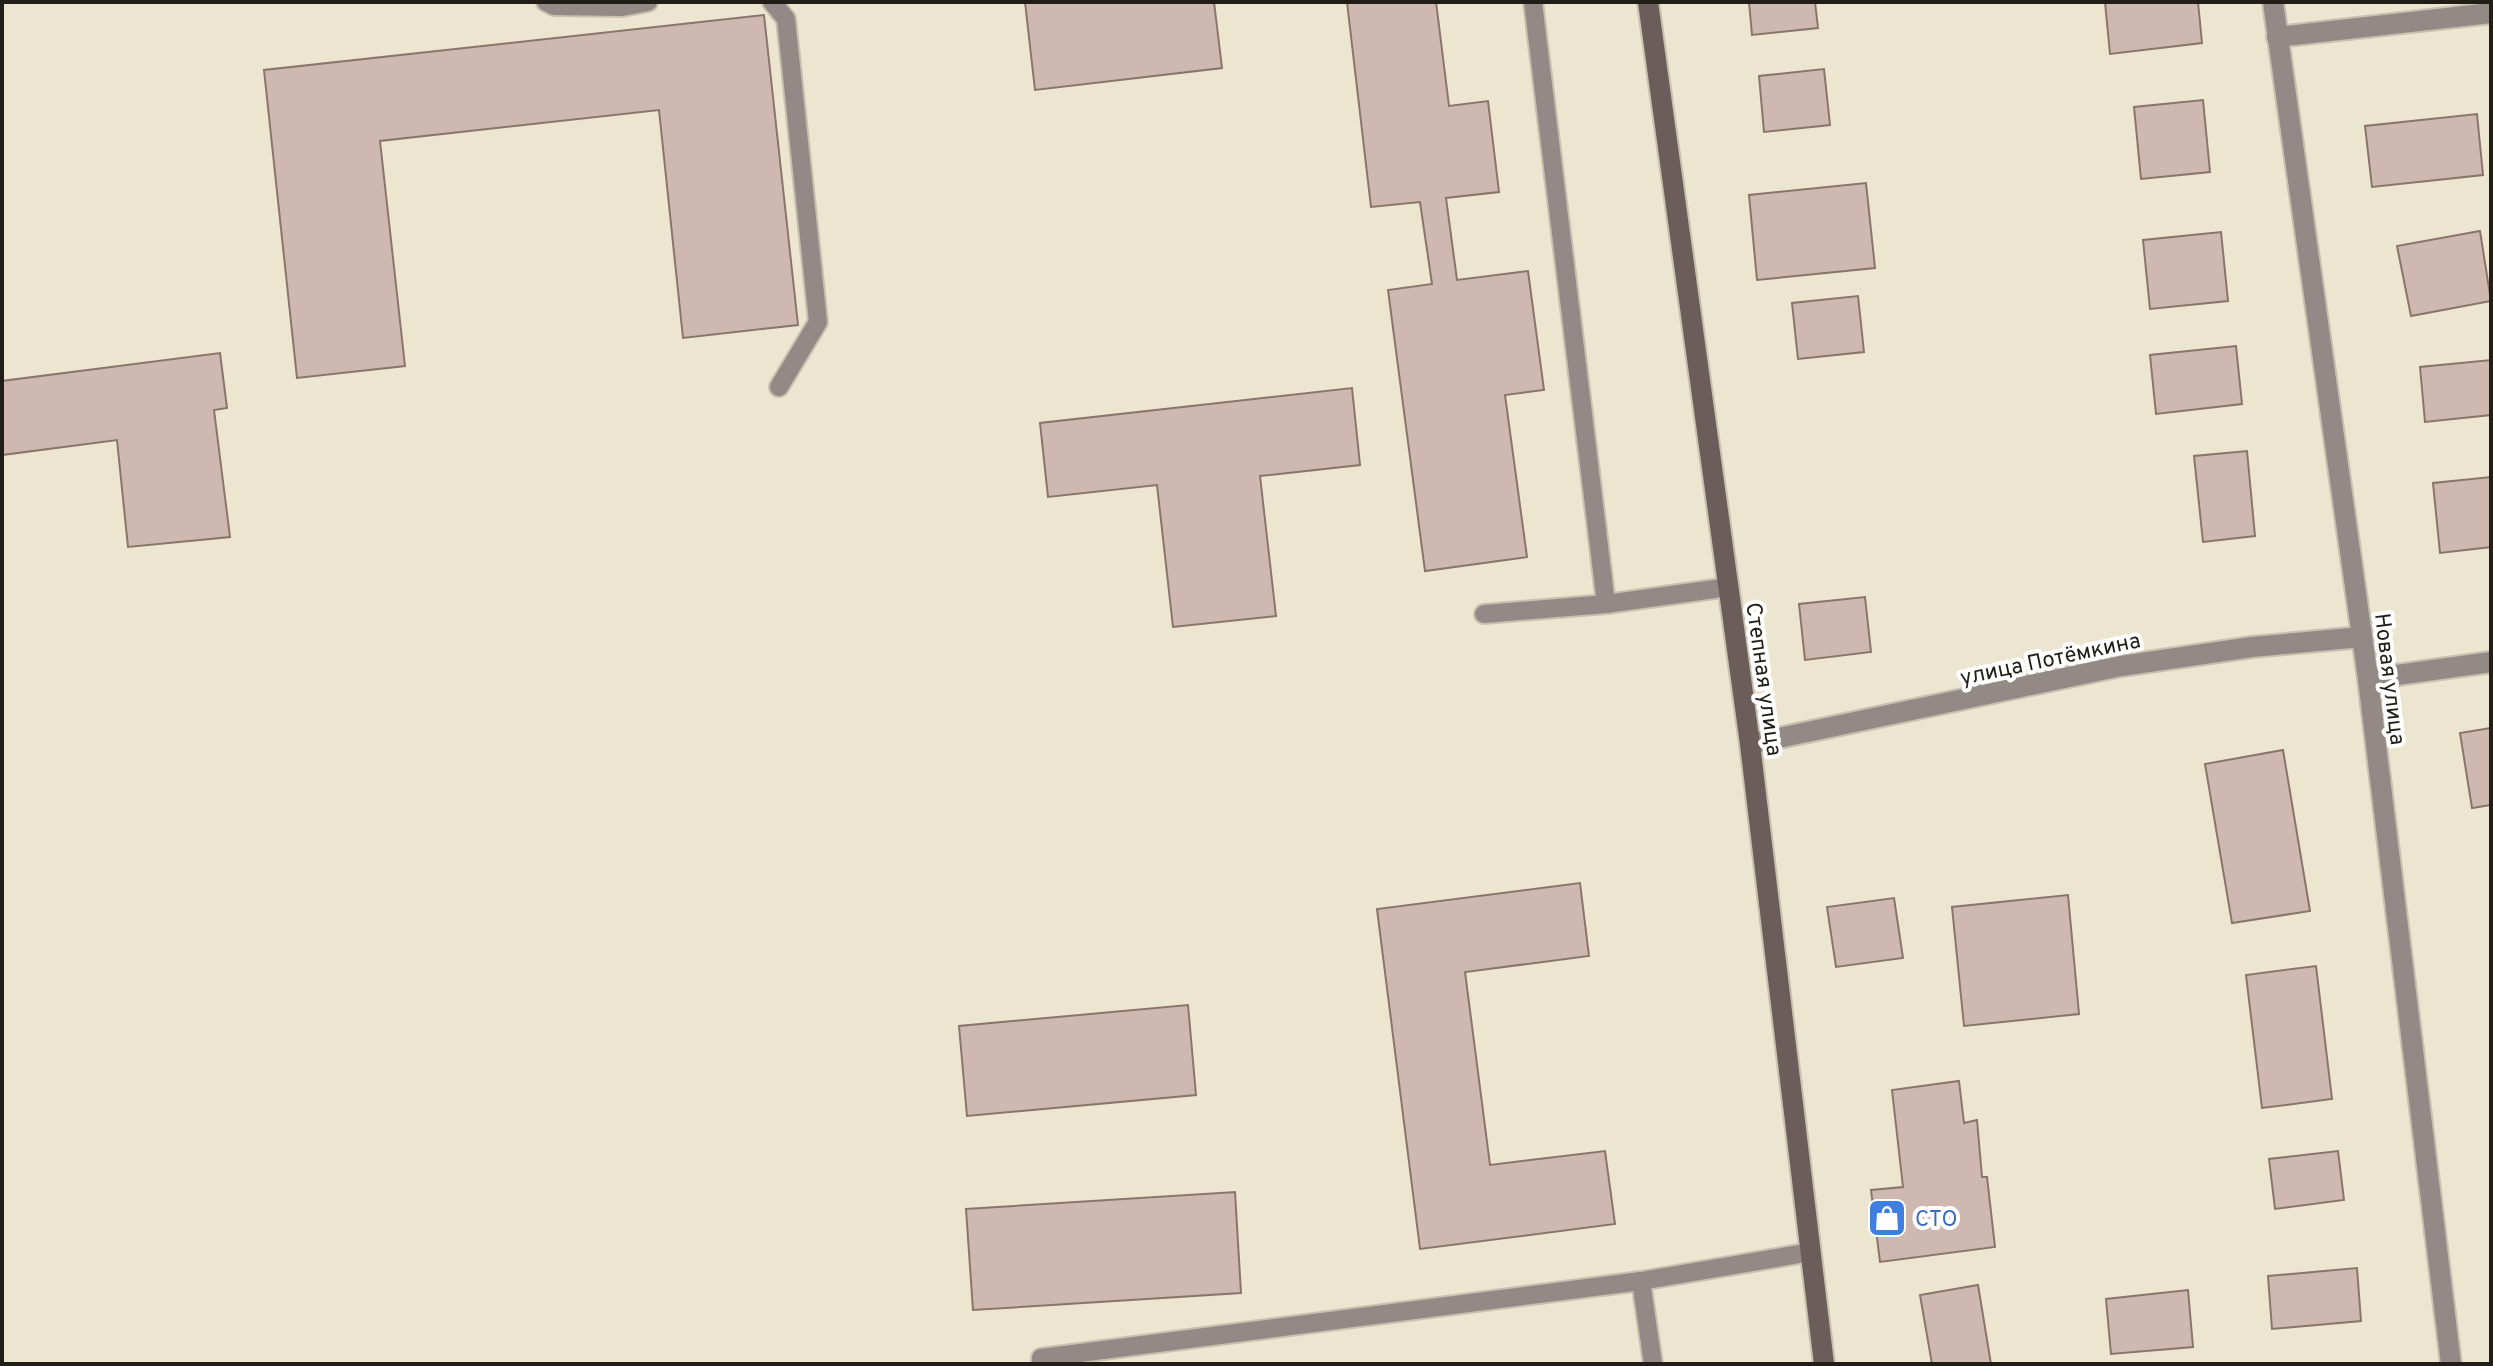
<svg xmlns="http://www.w3.org/2000/svg" width="2493" height="1366" viewBox="0 0 2493 1366" font-family="Overpass,sans-serif">
  <style>
    .building { fill: #cfb8b0; stroke: #8a756d; stroke-width: 2 }
    .lines { fill: none; stroke-linecap: round; stroke-linejoin: round }
    .lane-casing { stroke: #c7c1af; stroke-width: 22 }
    .street-casing { stroke: #c7c1af; stroke-width: 24 }
    .secondary-casing { stroke: #c7c1af; stroke-width: 24 }
    .lane { stroke: #938986; stroke-width: 18 }
    .street { stroke: #938986; stroke-width: 20 }
    .secondary { stroke: #6b5d59; stroke-width: 20 }
    .labels { text-anchor: middle; stroke-width: 8; stroke-linejoin: round; paint-order: stroke }
    .street-label { font-size: 22px; fill: #201e16; stroke: #fff }
    .shop-label { font-size: 22px; fill: #366cbe; stroke: #fff; text-anchor: start }
  </style>
  <rect width="100%" height="100%" fill="#ece5d0"/>
  <!-- building -->
  <g class="building">
    <path d="M1025,2H1214L1222,68L1035,90Z"/>
    <path d="M1347,2H1436L1449,106L1488,101L1499,192L1446,198L1457,280L1528,271L1544,390L1505,395L1527,557L1425,571L1388,290L1432,284L1420,202L1371,207Z"/>
    <path d="M1749,2H1815L1818,28L1752,35Z"/>
    <path d="M2105,2H2198L2202,43L2110,54Z"/>
    <path d="M764,15L798,325L683,338L659,110L380,141L405,366L297,378L264,70Z"/>
    <path d="M1824,69L1830,125L1764,132L1759,76Z"/>
    <path d="M2203,100L2210,172L2141,179L2134,107Z"/>
    <path d="M2477,114L2483,175L2372,187L2365,126Z"/>
    <path d="M1866,183L1875,268L1757,280L1749,195Z"/>
    <path d="M2480,231L2491,301L2411,316L2397,246Z"/>
    <path d="M2221,232L2228,301L2150,309L2143,240Z"/>
    <path d="M1858,296L1864,352L1798,359L1792,303Z"/>
    <path d="M2236,346L2242,404L2156,414L2150,355Z"/>
    <path d="M220,353L227,408L214,410L230,537L128,547L117,440L2,455V381Z"/>
    <path d="M2491,360V415L2425,422L2420,367Z"/>
    <path d="M1352,388L1360,465L1260,476L1276,616L1173,627L1157,485L1048,497L1040,423Z"/>
    <path d="M2247,451L2255,536L2203,542L2194,456Z"/>
    <path d="M2491,477V547L2440,553L2433,483Z"/>
    <path d="M1865,597L1871,652L1805,660L1799,604Z"/>
    <path d="M2491,728V805L2472,808L2460,733Z"/>
    <path d="M2283,750L2310,911L2232,923L2205,764Z"/>
    <path d="M1580,883L1589,956L1465,972L1490,1165L1605,1151L1615,1224L1420,1249L1377,909Z"/>
    <path d="M2068,895L2079,1014L1964,1026L1952,907Z"/>
    <path d="M1894,898L1903,958L1836,967L1827,907Z"/>
    <path d="M2316,966L2332,1099L2262,1108L2246,975Z"/>
    <path d="M1188,1005L1196,1095L967,1116L959,1026Z"/>
    <path d="M1959,1081L1964,1123L1977,1120L1982,1177H1987L1995,1247L1880,1262L1871,1190L1903,1187L1892,1090Z"/>
    <path d="M2338,1151L2344,1200L2275,1209L2269,1159Z"/>
    <path d="M1235,1192L1241,1293L973,1310L966,1209Z"/>
    <path d="M2357,1268L2361,1321L2272,1329L2268,1276Z"/>
    <path d="M1978,1285L1991,1364H1932L1920,1295Z"/>
    <path d="M2188,1290L2193,1347L2111,1354L2106,1299Z"/>
  </g>
  <g class="lines">
    <defs>
      <g id="lane">
        <path d="M546,2L554,6L622,7L648,2"/>
        <path d="M772,2L786,19L818,322L779,387"/>
        <path d="M1606,604L1729,587"/>
        <path d="M1484,614L1606,604L1533,2"/>
        <path d="M1041,1364V1358L1641,1281"/>
        <path d="M1653,1364L1641,1281L1811,1252"/>
      </g>
      <g id="street">
        <path d="M2273,2L2368,679L2451,1364"/>
        <path d="M2277,37L2491,13"/>
        <path d="M2368,679L2491,662"/>
        <path d="M1750,744L2121,666L2252,647L2362,637"/>
      </g>
      <path id="secondary" d="M1648,2L1750,744L1824,1364"/>
    </defs>
    <!-- lane casing -->
    <use href="#lane" class="lane-casing"/>
    <!-- street casing -->
    <use href="#street" class="street-casing"/>
    <!-- secondary casing -->
    <use href="#secondary" class="secondary-casing"/>
    <!-- lane -->
    <use href="#lane" class="lane"/>
    <!-- street -->
    <use href="#street" class="street"/>
    <!-- secondary -->
    <use href="#secondary" class="secondary"/>
  </g>
  <!-- icons -->
  <defs>
    <symbol id="shop-square" viewBox="-11 -11 22 22"><rect x="-9" y="-9" width="18" height="18" rx="4" fill="#3f7fe0" stroke="#fff"/><path d="M-5-2.5h2.3a2.7 3.5 0 0 1 5.4 0H5L5.5 6h-11ZM-1.5-2.5h3a1.5 2.3 0 0 0-3 0Z" fill="#fff"/></symbol>
  </defs>
  <g fill-rule="evenodd">
    <use href="#shop-square" x="1865" y="1196" width="44" height="44"/>
  </g>
  <g class="labels">
    <!-- street labels -->
    <g class="street-label">
      <text transform="translate(2050 658) rotate(-12)" y="8">улица Потёмкина</text>
      <text transform="translate(1765 679) rotate(82)" y="8">Степная улица</text>
      <text transform="translate(2391 679) rotate(83)" y="8">Новая улица</text>
    </g>
    <!-- shop labels -->
    <g class="shop-label">
      <text x="1915" y="1226">СТО</text>
    </g>
  </g>
  <!-- border -->
  <rect width="2493" height="1366" fill="none" stroke="#201e16" stroke-width="8"/>
</svg>
